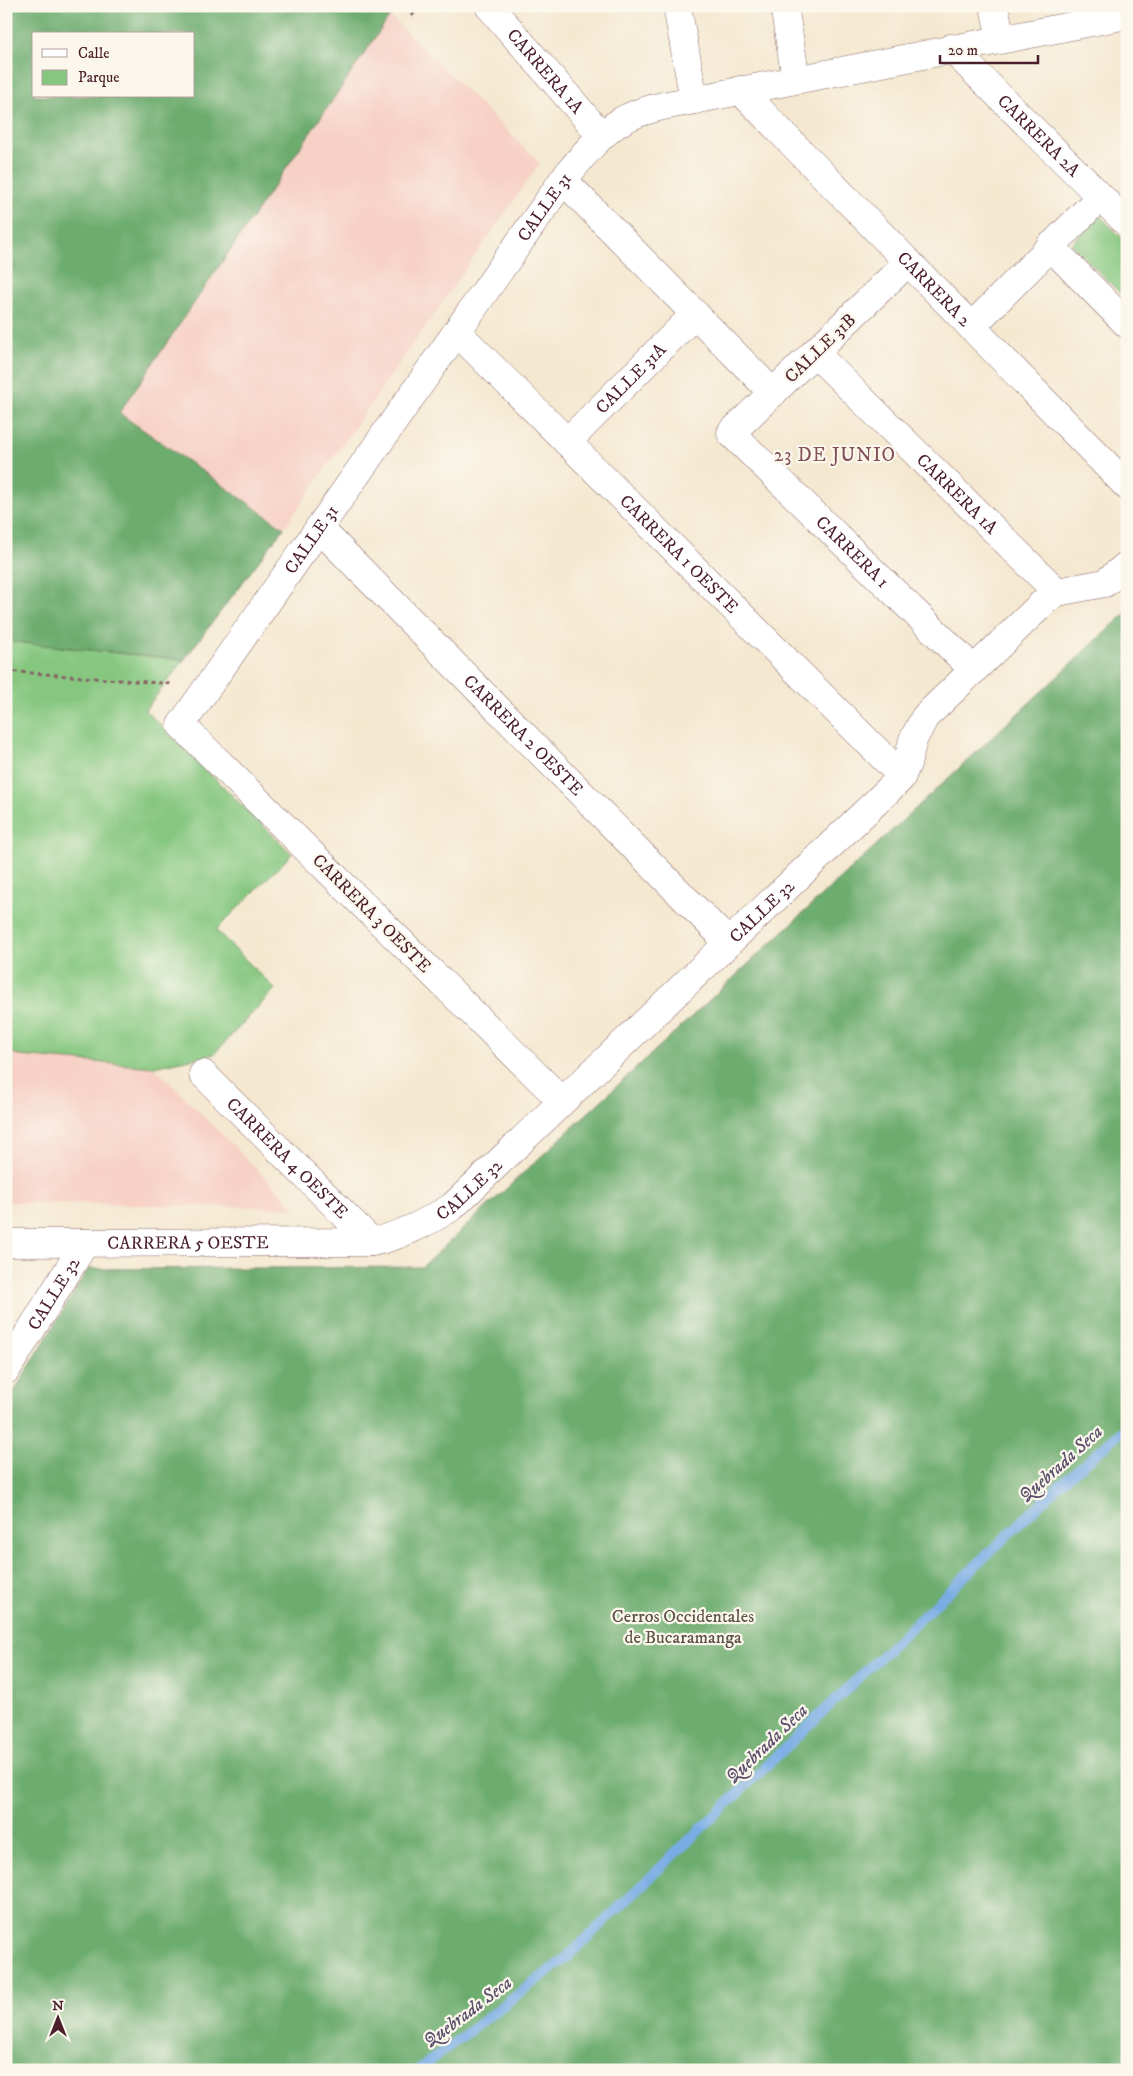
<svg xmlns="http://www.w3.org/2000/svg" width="1133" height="2076" viewBox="0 0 1133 2076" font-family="'IM FELL DW Pica',serif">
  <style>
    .built { fill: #f7d1c6 }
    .green { fill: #86c780; stroke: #687356 }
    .forest { fill: #6cac6e; stroke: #5b664c; fill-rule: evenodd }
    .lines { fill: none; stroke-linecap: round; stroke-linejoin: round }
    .stream { stroke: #78ace5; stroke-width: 10 }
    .minor-casing { stroke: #866565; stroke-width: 29 }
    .path { stroke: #866565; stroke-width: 3; stroke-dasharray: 4 4; stroke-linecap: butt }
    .minor { stroke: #fff; stroke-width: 28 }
    .labels { text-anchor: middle; stroke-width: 4.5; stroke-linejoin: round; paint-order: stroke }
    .street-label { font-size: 18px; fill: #4a1f2b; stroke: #fbf7ec }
    .park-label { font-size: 18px; fill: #5c5144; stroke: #fbf7ec }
    .neighbourhood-label { font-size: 19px; letter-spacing: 1px; fill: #825057; stroke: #fbf7ec }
    .water-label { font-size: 19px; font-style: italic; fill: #5a506c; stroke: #fbf7ec }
  </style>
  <rect width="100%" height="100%" fill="#fbf7ec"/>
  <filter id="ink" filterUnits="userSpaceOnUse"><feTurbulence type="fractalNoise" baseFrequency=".02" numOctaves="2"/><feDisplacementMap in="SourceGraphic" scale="10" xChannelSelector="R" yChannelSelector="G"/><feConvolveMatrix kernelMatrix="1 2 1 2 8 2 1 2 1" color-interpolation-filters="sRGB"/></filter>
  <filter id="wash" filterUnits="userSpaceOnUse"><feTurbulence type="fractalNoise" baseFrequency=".0096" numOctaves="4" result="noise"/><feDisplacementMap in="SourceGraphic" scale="20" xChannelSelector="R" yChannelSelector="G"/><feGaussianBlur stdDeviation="1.12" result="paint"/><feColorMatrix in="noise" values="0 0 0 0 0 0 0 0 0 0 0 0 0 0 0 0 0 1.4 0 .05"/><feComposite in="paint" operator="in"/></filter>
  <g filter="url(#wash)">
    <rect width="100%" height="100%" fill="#f4e8d0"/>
    <!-- built -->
    <g class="built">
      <path d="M390,16L540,163L284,528L119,414Z"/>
      <path d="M6,1050L20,1056L154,1067L296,1208L6,1202Z"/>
    </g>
    <!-- green -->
    <g class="green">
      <path d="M1100,216L1127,243V300L1071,244Z"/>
      <path d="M6,641L184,660L145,710L292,854L216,930L275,989L214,1054L154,1067L20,1056L6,1050Z"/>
    </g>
    <!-- forest -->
    <g class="forest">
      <path d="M6,6H401L390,16L119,413L284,528L184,660L6,641ZM34,34H194V96H34Z"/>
      <path d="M1127,612V2070H6V1405L88,1269L422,1267Z"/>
    </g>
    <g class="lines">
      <!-- stream -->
      <path class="stream" d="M418,2070L566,1958L1060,1485L1127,1427"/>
    </g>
  </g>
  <g filter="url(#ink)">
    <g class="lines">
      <defs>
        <g id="minor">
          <path id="s1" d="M489,6L602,136"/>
          <path d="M677,6L694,100"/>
          <path d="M784,6L796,79"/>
          <path d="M994,6L1001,39"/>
          <path id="s2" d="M951,48L1127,223"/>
          <path id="s3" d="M740,90L1127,486"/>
          <path d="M563,180L773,393"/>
          <path d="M1050,246L1127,324"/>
          <path id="s4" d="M908,262L731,433L974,670"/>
          <path d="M971,327L1100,197"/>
          <path id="s5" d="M457,332L902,776"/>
          <path id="s6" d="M815,353L1057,592"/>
          <path id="s7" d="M567,442L695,314"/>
          <path id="s8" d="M319,528L728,942"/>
          <path id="s9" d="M203,1074L372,1242"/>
          <path id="s10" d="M562,1101L181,725L563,180C581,158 598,135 623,120C644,108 670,105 694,100L1127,15"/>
          <path id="s11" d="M6,1243L372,1242C401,1236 426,1223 452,1207L900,779L907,764L913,740L925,717L1048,598L1057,592L1105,583L1127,565"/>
          <path id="s12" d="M6,1370L85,1243"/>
        </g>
      </defs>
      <!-- minor casing -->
      <use href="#minor" class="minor-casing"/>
      <!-- path -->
      <g class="path">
        <path d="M411,16L423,6"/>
        <path d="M6,671L173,684"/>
      </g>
      <!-- minor -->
      <use href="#minor" class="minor"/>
    </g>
  </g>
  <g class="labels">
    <!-- street labels -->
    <g class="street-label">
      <text dy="6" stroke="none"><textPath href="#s1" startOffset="86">CARRERA 1A</textPath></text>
      <text dy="6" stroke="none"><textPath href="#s2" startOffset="124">CARRERA 2A</textPath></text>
      <text dy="6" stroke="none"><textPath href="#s10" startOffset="1168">CALLE 31</textPath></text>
      <text dy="6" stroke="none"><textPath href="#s3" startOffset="278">CARRERA 2</textPath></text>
      <text transform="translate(820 348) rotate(-44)" y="6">CALLE 31B</text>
      <text dy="6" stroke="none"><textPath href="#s7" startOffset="90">CALLE 31A</textPath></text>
      <text dy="6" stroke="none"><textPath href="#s6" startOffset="200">CARRERA 1A</textPath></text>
      <text dy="6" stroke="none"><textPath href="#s10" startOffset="762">CALLE 31</textPath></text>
      <text dy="6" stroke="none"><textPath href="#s4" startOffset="416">CARRERA 1</textPath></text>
      <text dy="6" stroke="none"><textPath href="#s5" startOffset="314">CARRERA 1 OESTE</textPath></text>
      <text dy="6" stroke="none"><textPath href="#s8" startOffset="291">CARRERA 2 OESTE</textPath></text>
      <text dy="6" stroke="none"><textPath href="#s11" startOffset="882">CALLE 32</textPath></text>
      <text transform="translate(372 913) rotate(45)" y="6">CARRERA 3 OESTE</text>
      <text dy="6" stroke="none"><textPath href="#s9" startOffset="119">CARRERA 4 OESTE</textPath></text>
      <text dy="6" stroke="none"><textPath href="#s11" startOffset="478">CALLE 32</textPath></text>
      <text dy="6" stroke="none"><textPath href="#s11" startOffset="182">CARRERA 5 OESTE</textPath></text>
      <text dy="6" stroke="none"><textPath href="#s12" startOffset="90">CALLE 32</textPath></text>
    </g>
    <!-- park labels -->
    <g class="park-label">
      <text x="683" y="1622">Cerros Occidentales<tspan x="683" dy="21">de Bucaramanga</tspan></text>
    </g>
    <!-- neighbourhood labels -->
    <g class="neighbourhood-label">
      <text x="835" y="461">23 DE JUNIO</text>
    </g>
    <!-- water labels -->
    <g class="water-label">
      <text transform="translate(1060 1463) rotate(-42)" y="7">Quebrada Seca</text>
      <text transform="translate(766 1743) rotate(-44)" y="7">Quebrada Seca</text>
      <text transform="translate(467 2011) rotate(-37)" y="7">Quebrada Seca</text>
    </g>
  </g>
  <!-- margin -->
  <rect width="1133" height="2076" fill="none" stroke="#fbf7ec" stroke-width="25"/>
  <!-- legend -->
  <rect x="32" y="32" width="162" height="65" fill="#fbf7ec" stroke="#b4a19f"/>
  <rect x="42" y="49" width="25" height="8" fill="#ffffff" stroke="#b4a19f"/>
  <text x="78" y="58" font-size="15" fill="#4a1f2b">Calle</text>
  <rect x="42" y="70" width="25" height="15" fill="#86c780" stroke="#b4a19f"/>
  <text x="78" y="82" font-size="15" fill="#4a1f2b">Parque</text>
  <!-- north arrow -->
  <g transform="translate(58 2018)" stroke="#fbf7ec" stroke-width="4" paint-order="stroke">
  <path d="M0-4L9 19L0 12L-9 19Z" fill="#4a1f2b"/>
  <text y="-8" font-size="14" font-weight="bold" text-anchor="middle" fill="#4a1f2b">N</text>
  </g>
  <!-- scale -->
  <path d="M940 55v8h98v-8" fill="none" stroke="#4a1f2b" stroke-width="2.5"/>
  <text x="948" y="55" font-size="15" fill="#4a1f2b" stroke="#fbf7ec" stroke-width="4" paint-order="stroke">20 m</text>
</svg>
